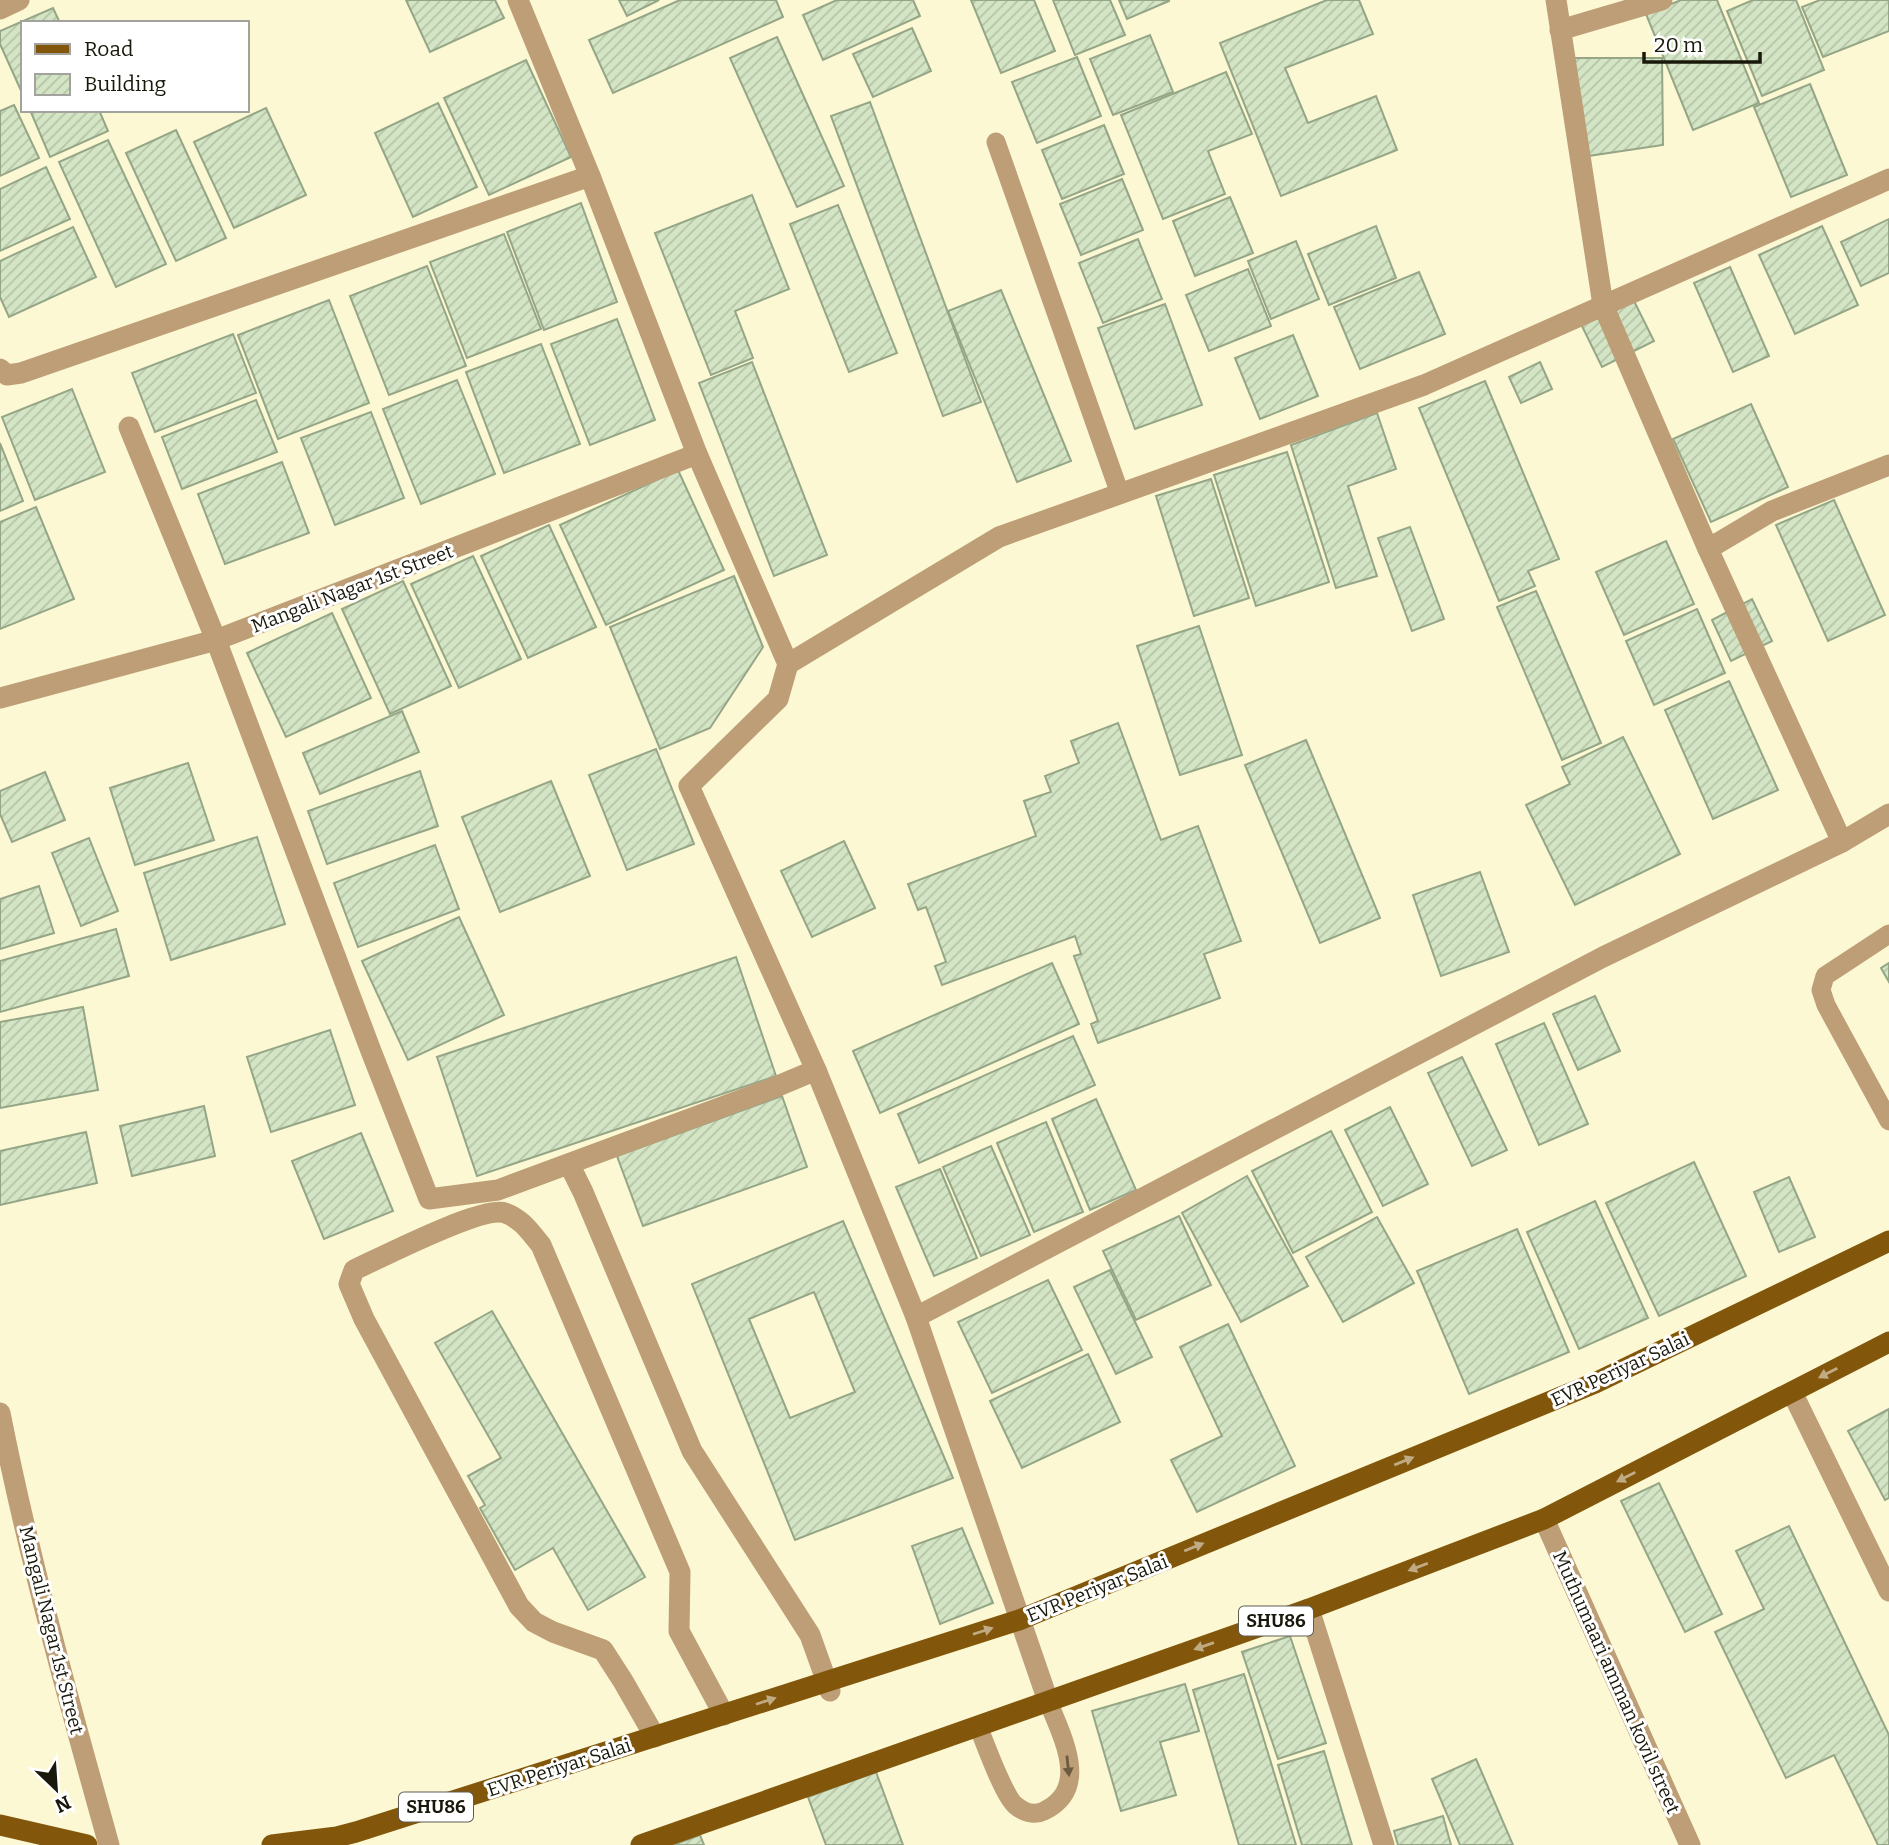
<svg xmlns="http://www.w3.org/2000/svg" width="1889" height="1845" viewBox="0 0 1889 1845" font-family="Bitter,serif">
  <style>
    .building { fill: url(#building-hatch); stroke: #95a687; stroke-width: 2; fill-rule: evenodd }
    .lines { fill: none; stroke-linecap: round; stroke-linejoin: round }
    .lane { stroke: #be9e76; stroke-width: 19 }
    .street { stroke: #be9e76; stroke-width: 21 }
    .primary { stroke: #83570b; stroke-width: 21 }
    .oneway { fill: #c1ab85 }
    .oneway2 { fill: #6c5b40 }
    .labels { text-anchor: middle; stroke-width: 6; stroke-linejoin: round; paint-order: stroke }
    .shield { fill: #fff; stroke: #5e5d54; stroke-width: 2 }
    .shield-label { font-size: 18px; font-weight: bold; fill: #19180b }
    .street-label { font-size: 19px; fill: #19180b; stroke: #fff }
  </style>
  <defs>
    <pattern id="building-hatch" width="6" height="6" patternUnits="userSpaceOnUse" patternTransform="scale(1.75)"><rect width="6" height="6" fill="#d3e5c4"/><path d="M-1 1l2-2M0 6l6-6M5 7l2-2" fill="none" stroke="#b5c4a7"/></pattern>
  </defs>
  <rect width="100%" height="100%" fill="#fbf8d3"/>
  <!-- building -->
  <g class="building">
    <path d="M406,0H495L504,18L430,52Z"/>
    <path d="M619,0H659L627,16Z"/>
    <path d="M680,0H776L783,17L613,93L589,40Z"/>
    <path d="M837,0H913L920,16L823,60L803,15Z"/>
    <path d="M971,0H1034L1055,51L1001,73Z"/>
    <path d="M1053,0H1110L1125,35L1075,55Z"/>
    <path d="M1119,0H1169V1L1127,19Z"/>
    <path d="M1327,0H1359L1373,34L1285,68L1308,123L1376,96L1397,150L1281,196L1220,43Z"/>
    <path d="M1681,0H1717L1759,103L1693,130L1646,14Z"/>
    <path d="M1753,0H1796L1824,70L1762,96L1727,11Z"/>
    <path d="M1820,0H1889V31L1823,57L1802,7Z"/>
    <path d="M53,8L60,23H23V95L0,44V31Z"/>
    <path d="M912,28L931,71L873,97L853,54Z"/>
    <path d="M1150,35L1173,92L1113,115L1090,59Z"/>
    <path d="M777,37L844,186L797,207L730,58Z"/>
    <path d="M1077,57L1101,116L1037,143L1012,82Z"/>
    <path d="M1572,58H1662L1663,145L1588,156Z"/>
    <path d="M526,60L571,157L489,195L444,98Z"/>
    <path d="M1226,72L1252,134L1208,151L1225,194L1163,219L1121,115Z"/>
    <path d="M1810,84L1847,175L1791,197L1754,107Z"/>
    <path d="M870,102L981,402L943,416L831,116Z"/>
    <path d="M438,103L477,187L413,217L375,133Z"/>
    <path d="M14,105L39,158L0,176V111Z"/>
    <path d="M266,108L306,195L234,228L194,142Z"/>
    <path d="M30,110H99L108,131L50,157Z"/>
    <path d="M1104,125L1124,174L1062,199L1042,150Z"/>
    <path d="M176,130L226,238L176,261L126,153Z"/>
    <path d="M108,140L166,264L116,287L59,162Z"/>
    <path d="M46,167L70,219L0,251V189Z"/>
    <path d="M1122,179L1143,230L1081,255L1060,204Z"/>
    <path d="M752,195L789,289L735,311L753,358L711,375L655,233Z"/>
    <path d="M1230,197L1253,253L1195,276L1173,221Z"/>
    <path d="M581,203L617,302L544,330L507,232Z"/>
    <path d="M838,205L897,353L849,372L790,224Z"/>
    <path d="M1889,219V273L1861,286L1841,242Z"/>
    <path d="M1376,226L1396,278L1329,305L1308,254Z"/>
    <path d="M1822,226L1858,305L1795,334L1759,255Z"/>
    <path d="M73,227L96,277L9,317L0,297V261Z"/>
    <path d="M504,234L541,329L467,358L430,262Z"/>
    <path d="M1138,239L1162,299L1103,323L1079,263Z"/>
    <path d="M1296,241L1319,299L1271,319L1248,261Z"/>
    <path d="M427,266L466,366L389,395L350,296Z"/>
    <path d="M1730,267L1769,356L1733,372L1694,283Z"/>
    <path d="M1248,269L1271,326L1209,351L1186,295Z"/>
    <path d="M1419,272L1445,334L1360,369L1334,307Z"/>
    <path d="M1001,290L1071,461L1017,482L948,311Z"/>
    <path d="M1632,297L1654,341L1602,367L1580,322Z"/>
    <path d="M329,300L369,403L278,439L238,335Z"/>
    <path d="M1165,304L1202,405L1135,429L1098,328Z"/>
    <path d="M617,319L655,420L590,445L551,344Z"/>
    <path d="M233,334L256,393L155,432L132,373Z"/>
    <path d="M1293,335L1318,396L1260,419L1235,358Z"/>
    <path d="M541,344L580,444L504,473L466,372Z"/>
    <path d="M752,362L827,555L774,576L699,383Z"/>
    <path d="M1540,362L1552,389L1521,403L1509,377Z"/>
    <path d="M457,380L495,474L421,504L383,409Z"/>
    <path d="M1485,381L1559,559L1528,571L1535,586L1499,601L1419,408Z"/>
    <path d="M72,389L105,472L35,500L2,417Z"/>
    <path d="M256,400L277,452L182,489L162,437Z"/>
    <path d="M1751,404L1788,487L1711,522L1673,439Z"/>
    <path d="M371,412L404,498L335,525L301,438Z"/>
    <path d="M1377,413L1396,469L1348,486L1377,576L1336,588L1291,445Z"/>
    <path d="M0,443L23,501L0,511Z"/>
    <path d="M1287,452L1329,582L1256,606L1214,475Z"/>
    <path d="M282,462L309,533L225,564L198,494Z"/>
    <path d="M678,470L724,570L606,625L560,525Z"/>
    <path d="M1211,479L1249,598L1194,616L1156,496Z"/>
    <path d="M1834,500L1885,615L1828,641L1776,525Z"/>
    <path d="M36,507L74,599L0,629V522Z"/>
    <path d="M549,525L596,627L528,658L481,556Z"/>
    <path d="M1410,527L1444,619L1412,631L1378,538Z"/>
    <path d="M1666,541L1694,604L1624,635L1596,572Z"/>
    <path d="M473,556L521,659L459,688L411,584Z"/>
    <path d="M734,576L763,647L710,728L660,749L610,627Z"/>
    <path d="M403,581L451,686L390,714L342,609Z"/>
    <path d="M1536,591L1601,743L1562,760L1497,607Z"/>
    <path d="M1752,599L1772,641L1731,661L1712,620Z"/>
    <path d="M1697,609L1725,673L1654,705L1626,641Z"/>
    <path d="M332,613L371,698L286,737L247,653Z"/>
    <path d="M1199,626L1242,755L1180,775L1137,646Z"/>
    <path d="M1729,681L1778,790L1713,819L1665,710Z"/>
    <path d="M402,711L419,752L320,794L303,753Z"/>
    <path d="M1118,723L1161,840L1198,826L1241,941L1204,954L1220,998L1098,1043L1091,1024L1098,1021L1074,956L1081,954L1075,936L942,985L935,966L946,962L926,907L918,910L908,884L1036,836L1024,801L1051,792L1045,776L1079,763L1071,741Z"/>
    <path d="M1623,737L1680,854L1575,905L1526,805L1570,784L1562,767Z"/>
    <path d="M1306,740L1380,918L1320,943L1245,765Z"/>
    <path d="M656,749L694,844L627,870L589,775Z"/>
    <path d="M188,763L214,840L135,865L110,788Z"/>
    <path d="M420,771L438,826L327,864L308,811Z"/>
    <path d="M45,772L65,820L12,842L0,814V791Z"/>
    <path d="M551,781L590,876L500,912L462,817Z"/>
    <path d="M257,837L285,924L171,960L144,873Z"/>
    <path d="M89,838L118,911L81,926L52,853Z"/>
    <path d="M844,841L875,908L812,937L781,871Z"/>
    <path d="M435,845L459,909L358,947L334,883Z"/>
    <path d="M1480,872L1509,952L1441,976L1413,895Z"/>
    <path d="M39,886L54,933L0,949V899Z"/>
    <path d="M459,917L504,1015L408,1060L362,961Z"/>
    <path d="M116,929L129,976L0,1012V961Z"/>
    <path d="M736,957L776,1076L477,1176L437,1057Z"/>
    <path d="M1052,963L1079,1024L880,1113L853,1051Z"/>
    <path d="M1889,963V982L1881,968Z"/>
    <path d="M1595,996L1620,1051L1578,1070L1553,1014Z"/>
    <path d="M83,1007L98,1090L0,1108V1022Z"/>
    <path d="M1544,1023L1588,1124L1539,1145L1496,1044Z"/>
    <path d="M330,1030L355,1105L271,1132L247,1057Z"/>
    <path d="M1073,1036L1095,1085L919,1163L898,1114Z"/>
    <path d="M1462,1057L1507,1150L1472,1166L1428,1073Z"/>
    <path d="M782,1096L807,1167L643,1226L617,1156Z"/>
    <path d="M1096,1099L1136,1190L1090,1210L1052,1119Z"/>
    <path d="M204,1106L215,1156L132,1176L120,1126Z"/>
    <path d="M1390,1107L1428,1184L1383,1206L1345,1130Z"/>
    <path d="M1046,1122L1083,1212L1034,1232L997,1143Z"/>
    <path d="M1331,1131L1372,1212L1293,1253L1252,1171Z"/>
    <path d="M86,1132L97,1183L0,1205V1151Z"/>
    <path d="M361,1133L393,1211L324,1239L292,1161Z"/>
    <path d="M991,1146L1030,1235L981,1256L943,1167Z"/>
    <path d="M1694,1162L1746,1276L1659,1316L1606,1203Z"/>
    <path d="M940,1169L977,1258L934,1276L896,1187Z"/>
    <path d="M1247,1176L1308,1286L1241,1322L1182,1213Z"/>
    <path d="M1789,1177L1815,1237L1779,1252L1754,1192Z"/>
    <path d="M1595,1201L1648,1318L1579,1349L1527,1232Z"/>
    <path d="M1179,1216L1211,1285L1136,1320L1103,1251Z"/>
    <path d="M1377,1217L1414,1283L1343,1322L1306,1257Z"/>
    <path d="M843,1221L953,1478L795,1540L692,1284ZM814,1292L855,1392L790,1418L749,1319Z"/>
    <path d="M1517,1229L1569,1352L1469,1394L1417,1271Z"/>
    <path d="M1110,1270L1152,1357L1116,1374L1074,1287Z"/>
    <path d="M1048,1280L1082,1350L992,1393L958,1322Z"/>
    <path d="M492,1311L645,1577L588,1610L553,1548L515,1570L480,1508L485,1505L468,1476L501,1458L435,1343Z"/>
    <path d="M1228,1324L1295,1466L1197,1512L1171,1460L1222,1436L1180,1347Z"/>
    <path d="M1088,1354L1120,1422L1022,1468L990,1401Z"/>
    <path d="M1889,1409V1498L1885,1500L1848,1431Z"/>
    <path d="M1659,1483L1722,1614L1685,1632L1621,1501Z"/>
    <path d="M1789,1526L1889,1735V1845H1878L1834,1755L1786,1778L1715,1632L1764,1609L1736,1551Z"/>
    <path d="M962,1528L993,1603L940,1624L912,1546Z"/>
    <path d="M1290,1636L1326,1743L1278,1759L1242,1652Z"/>
    <path d="M1244,1674L1296,1845H1239L1193,1690Z"/>
    <path d="M1185,1684L1199,1731L1160,1742L1176,1795L1121,1811L1092,1711Z"/>
    <path d="M1324,1751L1352,1845H1302L1278,1765Z"/>
    <path d="M1476,1759L1513,1845H1460L1432,1779Z"/>
    <path d="M876,1772L903,1845H826L808,1797Z"/>
    <path d="M1443,1816L1451,1845H1398L1394,1831Z"/>
    <path d="M700,1835L704,1845H673Z"/>
  </g>
  <g class="lines">
    <!-- lane -->
    <g class="lane">
      <path d="M996,142L1120,494"/>
      <path d="M1889,934L1825,976L1821,990L1826,1005L1889,1121"/>
      <path d="M978,1726C985,1743 1003,1794 1015,1805C1023,1812 1034,1816 1044,1811C1091,1788 1062,1737 1048,1701"/>
    </g>
    <!-- street -->
    <g class="street">
      <path d="M518,0L590,176L697,454L788,664L778,699L689,786L816,1070L916,1317L1048,1701"/>
      <path d="M1556,0L1603,305L1708,549L1842,842"/>
      <path d="M0,9L19,0"/>
      <path d="M1560,30L1662,0"/>
      <path d="M0,369L7,375L21,373L590,176"/>
      <path d="M129,427L216,640L371,1051L429,1199L498,1190L773,1088L816,1070"/>
      <path d="M1708,549L1772,511L1889,465"/>
      <path d="M788,664L999,537L1424,385L1889,179"/>
      <path d="M0,698L216,640L697,454"/>
      <path d="M569,1164L583,1192L692,1451L810,1635L830,1691"/>
      <path d="M916,1317L1603,957L1842,842L1889,814"/>
      <path d="M1792,1392L1889,1591"/>
      <path d="M0,1413C29,1559 69,1702 109,1845"/>
      <path d="M1544,1519L1690,1845"/>
      <path d="M1309,1609L1384,1845"/>
      <path d="M655,1737L623,1681L603,1650L553,1632L534,1622L519,1606L364,1319L349,1284L354,1270C380,1258 483,1205 505,1213C522,1219 530,1232 541,1245L680,1572L679,1631L724,1715"/>
    </g>
    <!-- primary -->
    <g class="primary">
      <path d="M0,1825L87,1845"/>
      <path d="M272,1845L337,1837L356,1832L1019,1620L1595,1383L1889,1241"/>
      <path d="M641,1845L1309,1609L1544,1519L1889,1342"/>
    </g>
  </g>
  <!-- one-way arrows -->
  <defs><path id="oneway-solid" d="M-6-.8H1V-3.2L6.5 0L1 3.2V.8H-6Z" transform="scale(1.75)"/></defs>
  <g class="oneway">
    <use href="#oneway-solid" transform="translate(1828 1373) rotate(153)"/>
    <use href="#oneway-solid" transform="translate(1404 1461) rotate(-22)"/>
    <use href="#oneway-solid" transform="translate(1626 1477) rotate(153)"/>
    <use href="#oneway-solid" transform="translate(1194 1547) rotate(-22)"/>
    <use href="#oneway-solid" transform="translate(1418 1567) rotate(159)"/>
    <use href="#oneway-solid" transform="translate(983 1631) rotate(-18)"/>
    <use href="#oneway-solid" transform="translate(1204 1646) rotate(161)"/>
    <use href="#oneway-solid" transform="translate(766 1701) rotate(-18)"/>
  </g>
  <use class="oneway2" href="#oneway-solid" transform="translate(1068 1766) rotate(84)"/>
  <g class="labels">
    <!-- shield labels -->
    <g class="shield">
      <rect x="1239" y="1606.5" width="74" height="29" rx="5"/>
      <rect x="399" y="1792.5" width="74" height="29" rx="5"/>
    </g>
    <g class="shield-label">
      <text x="1276" y="1627">SHU86</text>
      <text x="436" y="1813">SHU86</text>
    </g>
    <!-- street labels -->
    <g class="street-label">
      <text transform="translate(352 588) rotate(-21)" y="7">Mangali Nagar 1st Street</text>
      <text transform="translate(1620 1369) rotate(-25)" y="7">EVR Periyar Salai</text>
      <text transform="translate(1097 1588) rotate(-22)" y="7">EVR Periyar Salai</text>
      <text transform="translate(52 1630) rotate(76)" y="7">Mangali Nagar 1st Street</text>
      <text transform="translate(1617 1682) rotate(66)" y="7">Muthumaari amman kovil street</text>
      <text transform="translate(559 1767) rotate(-18)" y="7">EVR Periyar Salai</text>
    </g>
  </g>
  <!-- legend -->
  <rect x="21" y="21" width="228" height="91" fill="#ffffff" stroke="#a3a39d" stroke-width="2"/>
  <rect x="35" y="44" width="35" height="10" fill="#83570b" stroke="#a3a39d" stroke-width="2"/>
  <text x="84" y="56" font-size="21" fill="#19180b">Road</text>
  <rect x="35" y="74" width="35" height="21" fill="url(#building-hatch)" stroke="#a3a39d" stroke-width="2"/>
  <text x="84" y="91" font-size="21" fill="#19180b">Building</text>
  <!-- north arrow -->
  <g transform="translate(56 1789) rotate(155)" stroke="#ffffff" stroke-width="5" paint-order="stroke">
  <path d="M0-5L12 26L0 18L-12 26Z" fill="#19180b"/>
  <text y="-10" font-size="19" font-weight="bold" text-anchor="middle" fill="#19180b">N</text>
  </g>
  <!-- scale -->
  <path d="M1644 52v10h116v-10" fill="none" stroke="#19180b" stroke-width="3.5"/>
  <text x="1654" y="52" font-size="21" fill="#19180b" stroke="#ffffff" stroke-width="5" paint-order="stroke">20 m</text>
</svg>
